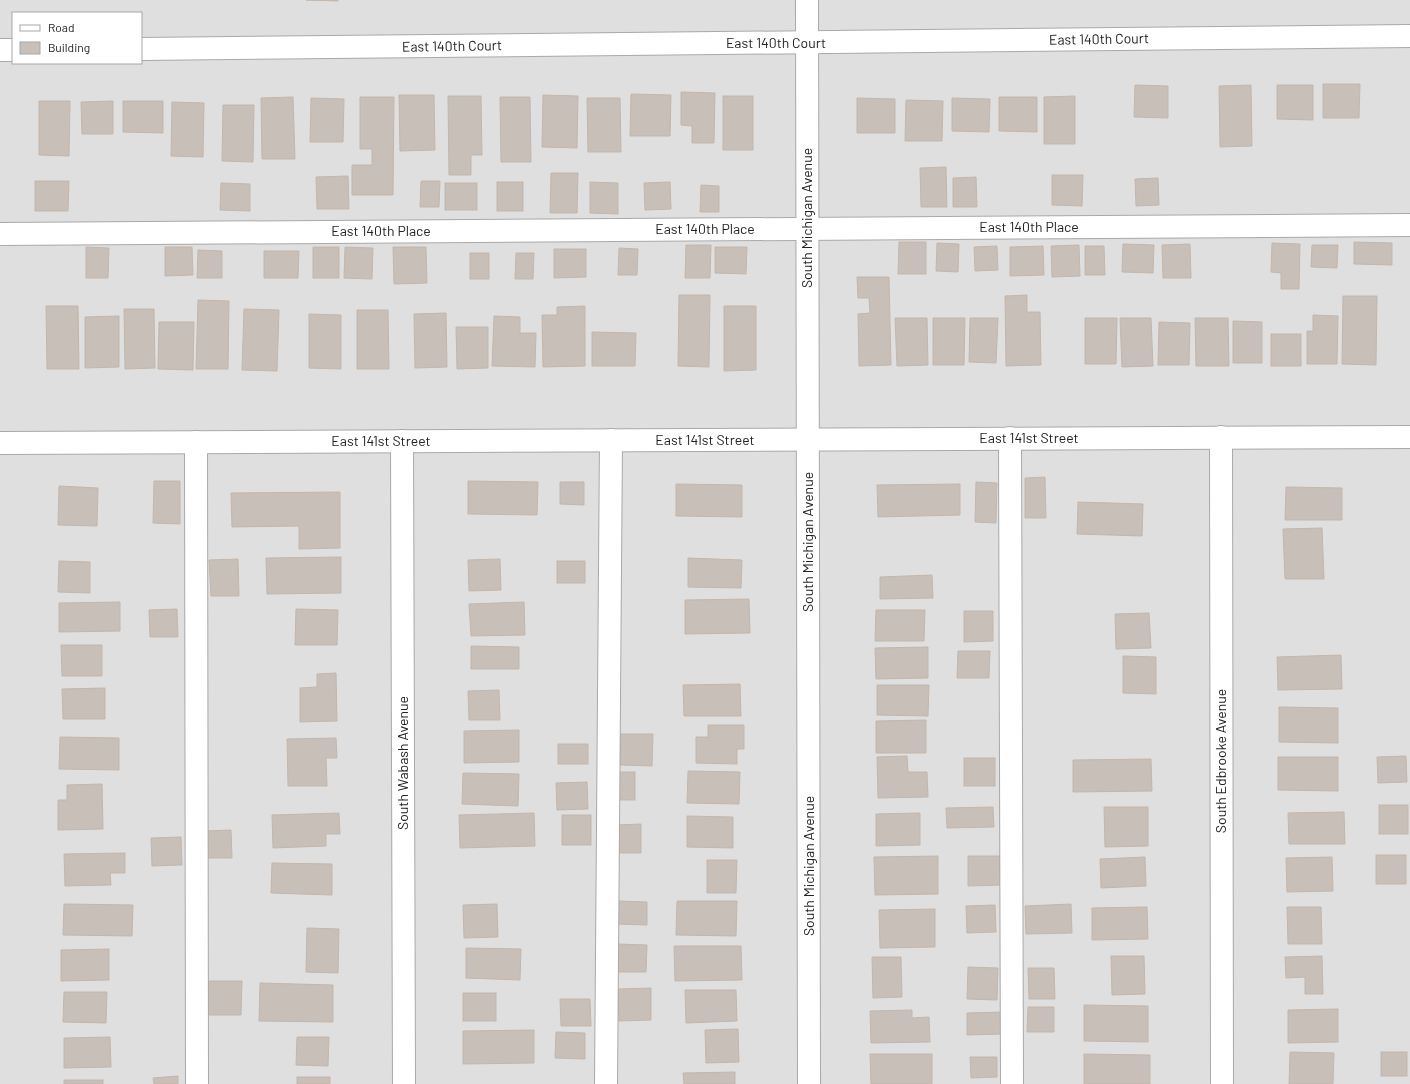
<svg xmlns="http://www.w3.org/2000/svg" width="1410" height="1084" viewBox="0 0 1410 1084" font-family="Barlow,sans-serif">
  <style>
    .residential { fill: #e0dfdf; fill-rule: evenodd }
    .building { fill: #c7bfb8; stroke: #c4b6ab }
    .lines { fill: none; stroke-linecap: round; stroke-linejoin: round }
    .minor-casing { stroke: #a9a9a9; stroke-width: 24 }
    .minor { stroke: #fff; stroke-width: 22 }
    .labels { text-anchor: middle; stroke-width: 3; stroke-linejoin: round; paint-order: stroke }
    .street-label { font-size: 14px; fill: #222; stroke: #fff }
  </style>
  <rect width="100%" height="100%" fill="#f2efe9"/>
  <!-- residential -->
  <path class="residential" d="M0,0H1410V1084H0ZM13,13H141V63H13Z"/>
  <!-- building -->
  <g class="building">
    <path d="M306,0H338V1Z"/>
    <path d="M1323,84H1360L1359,118H1323Z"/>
    <path d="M1135,85L1168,86V118L1134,117Z"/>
    <path d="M1251,85L1252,146L1220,147L1219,86Z"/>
    <path d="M1277,85H1313V120L1277,119Z"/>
    <path d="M681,92L715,93L714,143H692V126L681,125Z"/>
    <path d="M631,94L671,95L670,136H630Z"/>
    <path d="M399,95H434L435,150L400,151Z"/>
    <path d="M543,95L578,96L577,148L542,147Z"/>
    <path d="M448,96H481L482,155H471V175H449Z"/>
    <rect x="723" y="96" width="30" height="54"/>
    <path d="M1075,96V144H1044V97Z"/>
    <path d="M293,97L295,159H262L261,98Z"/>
    <path d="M360,97H394L393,195H352V165H372V149H360Z"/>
    <path d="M500,97H530L531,162H501Z"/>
    <path d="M999,97H1037V132L999,131Z"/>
    <path d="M311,98L344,99L343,142H310Z"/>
    <path d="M587,98H620L621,152H588Z"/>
    <path d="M857,98L895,99V133H857Z"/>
    <path d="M952,98L990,99L989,132L952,131Z"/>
    <path d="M906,100L943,101L942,141H905Z"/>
    <path d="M39,101H70L69,156L39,155Z"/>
    <path d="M113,101V134H82L81,102Z"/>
    <path d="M123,101H163V133L123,132Z"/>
    <path d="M172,102L204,103L203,157L171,156Z"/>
    <path d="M223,105H254L253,162L222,161Z"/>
    <path d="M946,167L947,207H921L920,168Z"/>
    <path d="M551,173H578L577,213H550Z"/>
    <path d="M1052,175H1083L1082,206L1052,205Z"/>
    <path d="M348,176L349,209H317L316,177Z"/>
    <path d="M976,177L977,207H953V178Z"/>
    <path d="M1158,178L1159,205L1136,206L1135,179Z"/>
    <path d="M35,181H69L68,211H35Z"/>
    <path d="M421,181H440L439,207H420Z"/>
    <rect x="497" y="182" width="26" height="29"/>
    <path d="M590,182L618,183V214L590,213Z"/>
    <path d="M670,182L671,209L645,210L644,183Z"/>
    <path d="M221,183L250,184V211L220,210Z"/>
    <rect x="445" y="183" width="32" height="27"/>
    <path d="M701,185L719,186V212H700Z"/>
    <path d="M899,242H926V274H898Z"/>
    <path d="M1354,242L1392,243V265L1354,264Z"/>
    <path d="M937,243L959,244L958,272L936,271Z"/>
    <path d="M1272,243L1300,244L1299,289H1281V273L1271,272Z"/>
    <path d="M1123,244L1154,245L1153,273L1122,272Z"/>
    <path d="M1190,244L1191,278H1163L1162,245Z"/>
    <path d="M686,245H711L710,278H685Z"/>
    <path d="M1079,245L1080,276L1052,277L1051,246Z"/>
    <path d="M1312,245H1338L1337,268L1311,267Z"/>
    <path d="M997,246L998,270L975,271L974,247Z"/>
    <path d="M1043,246L1044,275L1010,276V247Z"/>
    <path d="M1085,246H1104L1105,275H1085Z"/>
    <path d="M86,247L109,248L108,278H86Z"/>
    <path d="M165,247H192L193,275L165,276Z"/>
    <rect x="313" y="247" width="26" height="31"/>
    <path d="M345,247L373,248L372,279L344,278Z"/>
    <path d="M393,247H426L427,283L394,284Z"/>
    <path d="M715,247H747L746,274L715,273Z"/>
    <path d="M619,248L638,249L637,275H618Z"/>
    <path d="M554,249H586V277L554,278Z"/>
    <path d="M198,250L222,251V278H197Z"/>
    <path d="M264,251H299L298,278H264Z"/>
    <rect x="470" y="253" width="19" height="26"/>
    <path d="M516,253H534L533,279H515Z"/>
    <path d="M857,277H889L891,365L859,366L858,314L870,313L869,298H858Z"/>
    <path d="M679,295H710L709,367L678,366Z"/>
    <path d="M1027,295V312H1040L1041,365L1006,366L1005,296Z"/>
    <path d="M1343,296H1377L1376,365L1342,364Z"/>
    <path d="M198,300L229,301L228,369H196Z"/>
    <path d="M46,306H78L79,369H47Z"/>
    <path d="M585,306V366L543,367L542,315H557V307Z"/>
    <path d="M724,306H756V370L724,371Z"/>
    <path d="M124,309H154L155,368L125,369Z"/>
    <path d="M244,309L279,310L277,371L242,370Z"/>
    <path d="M357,310H388L389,369H357Z"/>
    <path d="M446,313L447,367L415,368L414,314Z"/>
    <path d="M309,314L341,315V369L309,368Z"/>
    <path d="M1313,315L1338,316L1337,364H1307V331H1313Z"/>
    <path d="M119,316V367L85,368V317Z"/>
    <path d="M494,316L520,317V333H536L535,367L492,366Z"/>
    <path d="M895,318H927L928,365L897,366Z"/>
    <path d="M933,318H965L964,365H933Z"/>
    <path d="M970,318H998L996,363L969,362Z"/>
    <path d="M1085,318H1117L1116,364H1085Z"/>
    <path d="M1120,318H1151L1153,366L1122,367Z"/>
    <path d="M1195,318H1228L1229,366H1196Z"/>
    <path d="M1233,321L1262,322V363H1233Z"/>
    <path d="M159,322H194L193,370L158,369Z"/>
    <path d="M1159,322L1190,323L1189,365H1158Z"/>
    <path d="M456,327H488V368L457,369Z"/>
    <path d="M592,332L636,333L635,366H592Z"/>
    <rect x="1271" y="334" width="30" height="32"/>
    <path d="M1045,477L1046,518H1025V478Z"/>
    <path d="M154,481H180V524L153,523Z"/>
    <path d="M468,481L538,482L537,515L468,514Z"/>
    <path d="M560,482H584V505L560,504Z"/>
    <path d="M976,482L997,483L996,523L975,522Z"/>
    <path d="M676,484L742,485V517L676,516Z"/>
    <path d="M960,484V515L878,517L877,485Z"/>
    <path d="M59,486L98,488L97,526L58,525Z"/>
    <path d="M1286,487L1342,488V520H1285Z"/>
    <path d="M340,492V548L299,549V526L232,527L231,493Z"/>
    <path d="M1078,502L1143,504L1142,536L1077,534Z"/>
    <path d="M1322,528L1324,579H1285L1283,529Z"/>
    <path d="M341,557V593L267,594L266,558Z"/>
    <path d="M688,558L742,560L741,588L688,587Z"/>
    <path d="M238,559L239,596H211L209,560Z"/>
    <path d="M500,559L501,590L469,591L468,560Z"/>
    <path d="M59,561L90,562V593L58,592Z"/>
    <rect x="557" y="561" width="28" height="22"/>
    <path d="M932,575L933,598L880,599V577Z"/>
    <path d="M749,599L750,633L685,634V600Z"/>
    <path d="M120,602V631L59,632V603Z"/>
    <path d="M524,602L525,635L471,636L469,604Z"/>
    <path d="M177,609L178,637H150L149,610Z"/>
    <path d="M296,609L338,610L337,645H295Z"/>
    <path d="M876,610H925L924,641H875Z"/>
    <path d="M964,611H993V641L964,642Z"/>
    <path d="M1149,613L1151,648L1116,649L1115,614Z"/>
    <path d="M61,645H102V676H62Z"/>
    <path d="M471,646L519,647V669H471Z"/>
    <path d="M928,647V678L876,679L875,648Z"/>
    <path d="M958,651H990L989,678H957Z"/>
    <path d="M1341,655L1342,689L1278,690L1277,657Z"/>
    <path d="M1123,656L1156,657V694L1123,693Z"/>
    <path d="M336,673L337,721L300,722V688L317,687V674Z"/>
    <path d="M740,684L741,716H684L683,685Z"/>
    <path d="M877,685H929L928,716L877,715Z"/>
    <path d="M105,688V719H63L62,689Z"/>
    <path d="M499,690L500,720H469L468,691Z"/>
    <path d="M1279,707L1338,708V743L1279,742Z"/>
    <path d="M926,720V753H876V721Z"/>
    <path d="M708,725H744V749H737V764L696,763V737H708Z"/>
    <path d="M519,730V762L464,763V731Z"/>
    <path d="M621,734H653L652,766L620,765Z"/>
    <path d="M60,737L119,738V770L59,769Z"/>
    <path d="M336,738L337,758H326L327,786H288L287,739Z"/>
    <rect x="558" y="744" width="30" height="20"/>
    <path d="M907,756L908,772H927L928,797L878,798L877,757Z"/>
    <path d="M1406,756L1407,782L1378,783L1377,757Z"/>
    <path d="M1278,757H1338V791L1278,790Z"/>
    <rect x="964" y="758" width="31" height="28"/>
    <path d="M1151,759L1152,791L1073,792V760Z"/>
    <path d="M688,771L740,772L739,804L687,803Z"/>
    <rect x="617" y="772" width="18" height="28"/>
    <path d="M463,773L519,774L518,806L462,804Z"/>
    <path d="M587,782L588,809L557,810L556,783Z"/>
    <path d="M102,784L103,829L58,830V800H67V785Z"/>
    <rect x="1379" y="805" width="29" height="29"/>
    <path d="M993,807L994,827L947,828L946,808Z"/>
    <path d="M1104,807H1148V846L1105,847Z"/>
    <path d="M1344,812L1345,844H1289L1288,813Z"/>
    <path d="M339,813L340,834H326V846L273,848L272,815Z"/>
    <path d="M534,813L535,846L460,848L459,815Z"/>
    <path d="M920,813V845L876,846V814Z"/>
    <rect x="562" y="815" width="29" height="30"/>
    <path d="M687,816L733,817V848L687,847Z"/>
    <path d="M641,824V853H617V825Z"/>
    <path d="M231,830L232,858H205V831Z"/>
    <path d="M181,837L182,865L152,866L151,838Z"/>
    <path d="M125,853V873H110L111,885L65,886L64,854Z"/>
    <rect x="1376" y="855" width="30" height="29"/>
    <path d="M938,856V894L875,895L874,857Z"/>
    <path d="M968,856H1000L1001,885L968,886Z"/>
    <path d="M1145,857L1146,886L1101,888L1100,859Z"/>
    <path d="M1332,857L1333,891L1287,892L1286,858Z"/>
    <path d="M707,860H737L736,893H707Z"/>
    <path d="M272,863L332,864V895L271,893Z"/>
    <path d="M618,901L647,902V925L617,924Z"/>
    <path d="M677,901H737L736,936L676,935Z"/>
    <path d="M64,904L133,905L132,936L63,935Z"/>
    <path d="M497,904L498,937L464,938L463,905Z"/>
    <path d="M1071,904L1072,933L1026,934L1025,906Z"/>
    <path d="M995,905L996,932L967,933L966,906Z"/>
    <path d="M1147,907L1148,939L1092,940V908Z"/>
    <path d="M1287,907H1321L1322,944H1288Z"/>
    <path d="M935,909V947L880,948L879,910Z"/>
    <path d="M307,928L339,929L338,973L306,972Z"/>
    <path d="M618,944L647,945L646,972H616Z"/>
    <path d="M674,946H741L742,980L675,981Z"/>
    <path d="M466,948L521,949L520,980L466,978Z"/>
    <path d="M109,949V980L61,981V950Z"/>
    <path d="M1111,956H1144L1145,994L1112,995Z"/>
    <path d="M1322,956L1323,994H1305V977L1286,978L1285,957Z"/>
    <path d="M872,957H901L902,997L873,998Z"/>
    <path d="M968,967L998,968L997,1000L967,999Z"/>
    <path d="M1028,968H1054L1055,999H1029Z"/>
    <path d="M208,981H242L241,1015H208Z"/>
    <path d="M260,983L333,985V1022L259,1021Z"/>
    <path d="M651,988V1020L619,1021L618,989Z"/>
    <path d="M685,990H736L737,1021L686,1023Z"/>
    <path d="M64,992H107L106,1023L63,1022Z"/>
    <rect x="463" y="993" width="33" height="28"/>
    <path d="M560,999H590L591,1026H561Z"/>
    <path d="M1084,1005L1148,1006V1042L1084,1041Z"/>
    <path d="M1028,1007H1054V1032H1027Z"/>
    <path d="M1338,1009V1042L1288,1043V1010Z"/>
    <path d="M912,1010V1018L929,1017L930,1042L871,1043L870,1011Z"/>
    <path d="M1002,1012L1003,1034L967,1035V1013Z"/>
    <path d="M738,1029L739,1062L706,1063L705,1030Z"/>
    <path d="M534,1030V1063L463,1064V1031Z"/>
    <path d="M556,1032L585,1033V1059L555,1058Z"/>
    <path d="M110,1037L111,1067L64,1068V1038Z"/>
    <path d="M297,1037H329L328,1066L296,1065Z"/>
    <path d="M1290,1052L1334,1053L1333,1084H1289Z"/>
    <rect x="1381" y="1052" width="26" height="24"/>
    <path d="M870,1054H932V1084H871Z"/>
    <path d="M1084,1054L1150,1055V1084H1084Z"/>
    <path d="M970,1057H997V1077L971,1078Z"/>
    <path d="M735,1072V1084H684L683,1073Z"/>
    <path d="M178,1076V1084H154L153,1078Z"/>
    <rect x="297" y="1077" width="33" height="7"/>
    <rect x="64" y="1080" width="39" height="4"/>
  </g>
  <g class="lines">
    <defs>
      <g id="minor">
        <path d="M807,0L809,1084"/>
        <path d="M141,49L1410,36"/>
        <path d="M0,50H13"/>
        <path d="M0,234L1410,225"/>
        <path d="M1221,437L1222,1084"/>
        <path d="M1010,438L1012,1084"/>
        <path d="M402,441L404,1084"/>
        <path d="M196,442L197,1084"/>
        <path d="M0,443L1410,437"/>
        <path d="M606,1084L611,440"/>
      </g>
    </defs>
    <!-- minor casing -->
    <use href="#minor" class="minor-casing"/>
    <!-- minor -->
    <use href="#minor" class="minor"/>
  </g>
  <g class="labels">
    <!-- street labels -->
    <g class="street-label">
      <text transform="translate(1099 39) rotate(-1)" y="5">East 140th Court</text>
      <text x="776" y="48">East 140th Court</text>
      <text transform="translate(452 46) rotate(-1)" y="5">East 140th Court</text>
      <text transform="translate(807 218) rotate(-90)" y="5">South Michigan Avenue</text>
      <text x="1029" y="232">East 140th Place</text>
      <text x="705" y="234">East 140th Place</text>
      <text x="381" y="236">East 140th Place</text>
      <text x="1029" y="443">East 141st Street</text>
      <text x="705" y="445">East 141st Street</text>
      <text x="381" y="446">East 141st Street</text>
      <text transform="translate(808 542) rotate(-90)" y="5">South Michigan Avenue</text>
      <text transform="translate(1221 761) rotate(-90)" y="5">South Edbrooke Avenue</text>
      <text transform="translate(403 763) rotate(-90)" y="5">South Wabash Avenue</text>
      <text transform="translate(809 866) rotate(-90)" y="5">South Michigan Avenue</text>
    </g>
  </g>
  <!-- legend -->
  <rect x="12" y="12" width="130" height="52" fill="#ffffff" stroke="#a7a7a7"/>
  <rect x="20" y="25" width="20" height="6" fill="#ffffff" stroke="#a7a7a7"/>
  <text x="48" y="32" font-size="12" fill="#222222">Road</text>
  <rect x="20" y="42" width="20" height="12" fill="#c7bfb8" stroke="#a7a7a7"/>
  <text x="48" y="52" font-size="12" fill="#222222">Building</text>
</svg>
